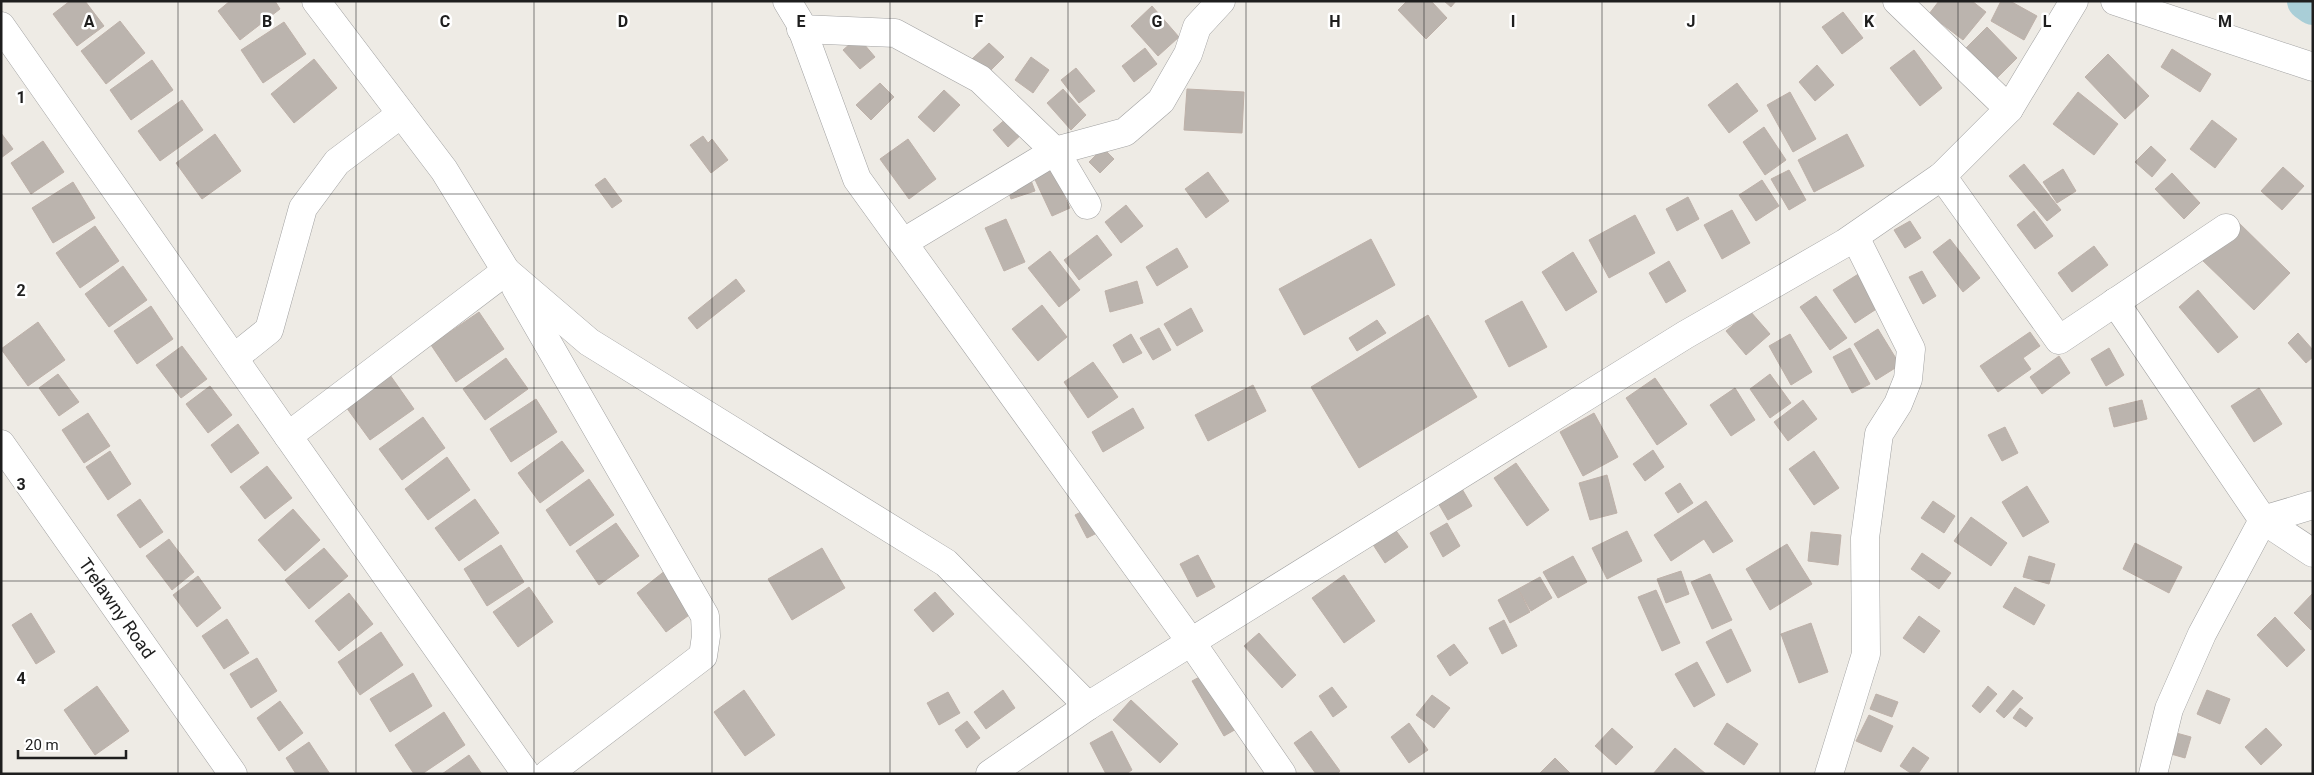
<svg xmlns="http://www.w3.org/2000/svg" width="2314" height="775" viewBox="0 0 2314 775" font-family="Roboto,sans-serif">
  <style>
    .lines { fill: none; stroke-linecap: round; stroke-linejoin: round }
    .canal { stroke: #a9ced7; stroke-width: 38 }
    .building { fill: #bbb4ae; stroke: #beb1a9 }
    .minor-casing { stroke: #a2a2a2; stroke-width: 29 }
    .minor { stroke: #fff; stroke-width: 28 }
    .grid { fill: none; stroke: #1e1e1e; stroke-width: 1; stroke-opacity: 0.55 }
    .labels { text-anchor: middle; stroke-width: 5; stroke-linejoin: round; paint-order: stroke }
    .street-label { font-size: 18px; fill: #1e1e1e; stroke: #fff }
    .grid-label { font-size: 16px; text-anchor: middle; font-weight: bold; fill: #1e1e1e; stroke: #fff; stroke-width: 5; stroke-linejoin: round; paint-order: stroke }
  </style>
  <rect width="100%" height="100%" fill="#eeebe5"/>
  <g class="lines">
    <!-- canal -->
    <path class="canal" d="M2306,1L2313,6"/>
  </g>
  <!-- building -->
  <g class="building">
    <path d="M70,1H85L104,26L77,46L53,14Z"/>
    <path d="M230,1H275L280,9L240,40L218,11Z"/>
    <path d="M1407,1H1431L1447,18L1426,39L1398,10Z"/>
    <path d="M1444,1H1456L1451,7Z"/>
    <path d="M1939,1H1972L1986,12L1963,40L1929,14Z"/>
    <path d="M2001,1H2010L2037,16L2024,40L1991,21Z"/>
    <path d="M1152,6L1179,37L1158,56L1131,26Z"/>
    <path d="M1843,12L1863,38L1842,54L1822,27Z"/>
    <path d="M120,21L145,53L106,84L81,51Z"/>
    <path d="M284,22L306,54L263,83L241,50Z"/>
    <path d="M1987,27L2017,58L1994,81L1964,50Z"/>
    <path d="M858,37L875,57L860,69L843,50Z"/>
    <path d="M989,43L1004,57L987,74L972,59Z"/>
    <path d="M1145,48L1157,64L1134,82L1122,66Z"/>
    <path d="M2172,49L2211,74L2200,92L2161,67Z"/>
    <path d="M1914,50L1942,88L1920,106L1890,68Z"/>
    <path d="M2108,54L2149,96L2125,119L2085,77Z"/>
    <path d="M1031,57L1049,70L1033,93L1015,80Z"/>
    <path d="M314,59L337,88L294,123L271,94Z"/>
    <path d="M152,60L173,90L131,120L110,90Z"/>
    <path d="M1817,65L1834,85L1815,101L1799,82Z"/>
    <path d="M1076,68L1095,91L1079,103L1061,80Z"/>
    <path d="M880,83L894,97L871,120L856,105Z"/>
    <path d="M1737,83L1758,111L1729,133L1708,105Z"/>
    <path d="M1063,89L1086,115L1071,130L1047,103Z"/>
    <path d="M1187,89L1244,92L1242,133L1184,130Z"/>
    <path d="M944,90L960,105L934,132L918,117Z"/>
    <path d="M1790,92L1816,139L1793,152L1767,105Z"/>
    <path d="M2078,92L2118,124L2094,155L2053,124Z"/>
    <path d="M182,100L203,130L160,161L138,131Z"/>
    <path d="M1008,117L1023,133L1008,147L993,130Z"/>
    <path d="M2212,120L2237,139L2215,168L2190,149Z"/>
    <path d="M1764,127L1786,160L1765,175L1743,142Z"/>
    <path d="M1,133L13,149L1,158Z"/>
    <path d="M215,134L241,171L202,199L176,163Z"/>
    <path d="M1847,134L1864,166L1814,192L1798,160Z"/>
    <path d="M703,136L708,143L712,139L728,160L711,173L690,145Z"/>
    <path d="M908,139L936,179L909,199L880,159Z"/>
    <path d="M43,141L64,172L31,194L11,163Z"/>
    <path d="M2151,146L2166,160L2152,177L2135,162Z"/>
    <path d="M1103,148L1114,159L1100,173L1089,162Z"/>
    <path d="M1049,163L1070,208L1052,216L1031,171Z"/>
    <path d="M2024,164L2061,210L2047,221L2009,176Z"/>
    <path d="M2283,167L2304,186L2282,210L2261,191Z"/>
    <path d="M2063,169L2076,191L2057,203L2043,182Z"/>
    <path d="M1789,170L1806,200L1789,210L1771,179Z"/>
    <path d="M1208,172L1229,201L1206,218L1185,189Z"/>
    <path d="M2172,173L2200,203L2184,219L2155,189Z"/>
    <path d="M1029,175L1035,191L1011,199L1006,183Z"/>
    <path d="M605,178L622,201L612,208L595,185Z"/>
    <path d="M1762,180L1779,206L1756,221L1739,195Z"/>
    <path d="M73,182L95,218L53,243L32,208Z"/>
    <path d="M1688,197L1699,219L1677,231L1666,209Z"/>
    <path d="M1126,205L1143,226L1121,243L1105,222Z"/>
    <path d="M1732,210L1750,243L1722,259L1704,225Z"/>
    <path d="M2034,211L2053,236L2035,249L2017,225Z"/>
    <path d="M1635,215L1655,253L1609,278L1589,240Z"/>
    <path d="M1006,219L1025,262L1004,271L985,228Z"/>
    <path d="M2236,220L2290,273L2254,310L2200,258Z"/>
    <path d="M1910,221L1921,238L1905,248L1894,230Z"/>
    <path d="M95,226L119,261L80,288L56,253Z"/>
    <path d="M1097,235L1112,255L1079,280L1064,260Z"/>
    <path d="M1371,239L1395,285L1304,335L1279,289Z"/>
    <path d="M1950,239L1980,278L1963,292L1933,252Z"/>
    <path d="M2094,246L2108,265L2072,292L2058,273Z"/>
    <path d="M1177,248L1188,267L1157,286L1146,267Z"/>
    <path d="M1050,251L1080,290L1059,307L1028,268Z"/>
    <path d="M1573,252L1597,292L1566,311L1542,272Z"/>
    <path d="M1669,261L1686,291L1666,303L1649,273Z"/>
    <path d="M123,266L147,300L109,327L85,294Z"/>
    <path d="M1922,271L1936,296L1923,304L1909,277Z"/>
    <path d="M1860,273L1881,306L1855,323L1833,290Z"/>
    <path d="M736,279L745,291L697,329L688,318Z"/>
    <path d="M1137,281L1143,303L1110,312L1105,291Z"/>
    <path d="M2198,290L2238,337L2218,353L2179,307Z"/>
    <path d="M1816,296L1847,338L1830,350L1800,307Z"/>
    <path d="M1522,301L1547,347L1509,367L1485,321Z"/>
    <path d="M1042,305L1067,337L1038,361L1012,329Z"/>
    <path d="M151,306L173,339L137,364L114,331Z"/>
    <path d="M1191,308L1203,331L1177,346L1164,324Z"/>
    <path d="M1750,311L1770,334L1746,355L1726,331Z"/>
    <path d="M479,312L504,349L456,382L431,345Z"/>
    <path d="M1428,315L1477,397L1359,468L1311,387Z"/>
    <path d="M1377,320L1386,333L1357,351L1349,338Z"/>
    <path d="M38,322L65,360L28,386L1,349Z"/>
    <path d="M1159,328L1171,350L1153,360L1140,338Z"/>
    <path d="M1878,329L1900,365L1876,380L1854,344Z"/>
    <path d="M2030,332L2040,346L2023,358L2031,369L1998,392L1980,366Z"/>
    <path d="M2298,333L2313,350V357L2306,363L2288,343Z"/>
    <path d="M1131,334L1142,353L1123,363L1113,345Z"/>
    <path d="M1790,334L1812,372L1791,385L1769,346Z"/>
    <path d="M182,346L207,379L181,398L156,365Z"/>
    <path d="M1850,348L1870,384L1852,393L1833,357Z"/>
    <path d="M2109,348L2124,375L2106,386L2091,359Z"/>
    <path d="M2059,356L2070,373L2042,394L2030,377Z"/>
    <path d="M506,358L528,389L485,420L463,389Z"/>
    <path d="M1093,362L1118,397L1088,418L1064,382Z"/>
    <path d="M58,374L79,402L59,416L39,388Z"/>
    <path d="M1770,374L1791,403L1770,418L1750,389Z"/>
    <path d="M390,375L414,409L370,440L346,407Z"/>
    <path d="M1655,378L1687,424L1657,445L1626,398Z"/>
    <path d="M1253,385L1266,411L1208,441L1195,415Z"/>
    <path d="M210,386L232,415L208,433L186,404Z"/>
    <path d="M1735,388L1755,420L1731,436L1710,405Z"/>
    <path d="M2259,388L2282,424L2254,442L2231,406Z"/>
    <path d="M536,399L557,432L511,462L490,429Z"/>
    <path d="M1803,400L1817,419L1788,441L1774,422Z"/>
    <path d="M2142,400L2147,419L2114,427L2109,408Z"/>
    <path d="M1133,408L1144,428L1103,452L1092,432Z"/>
    <path d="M88,413L110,446L84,463L62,430Z"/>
    <path d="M1594,413L1618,457L1583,476L1560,432Z"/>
    <path d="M423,417L445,448L402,480L379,449Z"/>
    <path d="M238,424L259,453L231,473L211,445Z"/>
    <path d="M2005,427L2018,453L2002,461L1988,435Z"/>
    <path d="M562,441L584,471L540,503L518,473Z"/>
    <path d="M1653,450L1664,467L1645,481L1633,464Z"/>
    <path d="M110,451L131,484L108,500L86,467Z"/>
    <path d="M1814,451L1839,488L1814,505L1789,469Z"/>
    <path d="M447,457L470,490L428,520L405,489Z"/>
    <path d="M1516,463L1549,510L1527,526L1494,478Z"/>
    <path d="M267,466L292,498L265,519L240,487Z"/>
    <path d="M1607,475L1617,513L1590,520L1579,483Z"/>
    <path d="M589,479L614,515L570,546L546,510Z"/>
    <path d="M1458,482L1472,506L1448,520L1434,496Z"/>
    <path d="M1680,483L1693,503L1678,513L1665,493Z"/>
    <path d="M2027,486L2049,522L2023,537L2002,502Z"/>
    <path d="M140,499L163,532L140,548L117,515Z"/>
    <path d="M475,499L499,533L459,561L435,528Z"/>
    <path d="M1706,501L1733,541L1713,553L1704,539L1671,561L1654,535Z"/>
    <path d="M1933,501L1955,516L1944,533L1921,518Z"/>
    <path d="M1091,507L1103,530L1087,538L1075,515Z"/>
    <path d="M293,509L320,540L285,571L258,540Z"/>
    <path d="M1971,517L2007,543L1991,566L1954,541Z"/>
    <path d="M616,523L639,556L599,585L576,551Z"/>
    <path d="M1447,523L1460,546L1443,557L1430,533Z"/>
    <path d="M1394,528L1408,547L1385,563L1372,543Z"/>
    <path d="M1627,531L1642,561L1607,579L1592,548Z"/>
    <path d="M1811,532L1841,535L1838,565L1808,561Z"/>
    <path d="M169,539L194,572L172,590L146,556Z"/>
    <path d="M2135,543L2182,567L2169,593L2123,569Z"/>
    <path d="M1787,544L1812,584L1770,610L1746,569Z"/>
    <path d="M501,545L524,582L487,606L464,569Z"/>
    <path d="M324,548L348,576L309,609L285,580Z"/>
    <path d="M822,548L845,588L792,620L768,579Z"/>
    <path d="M1922,553L1951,573L1939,589L1911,569Z"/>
    <path d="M1198,555L1215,587L1197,597L1180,564Z"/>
    <path d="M1573,556L1587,582L1558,598L1543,572Z"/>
    <path d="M2029,556L2055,564L2049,584L2023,577Z"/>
    <path d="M666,570L696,610L666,632L637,593Z"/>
    <path d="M1681,571L1689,594L1666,603L1657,579Z"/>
    <path d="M1710,574L1732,620L1712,629L1691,582Z"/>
    <path d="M1344,575L1375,621L1344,643L1312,598Z"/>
    <path d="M198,576L221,608L197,627L173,595Z"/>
    <path d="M1540,577L1552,598L1531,611L1518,589Z"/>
    <path d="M529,587L553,622L518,647L493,612Z"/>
    <path d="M2015,587L2045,605L2034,625L2003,607Z"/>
    <path d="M1518,589L1530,612L1510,623L1498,600Z"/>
    <path d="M1656,590L1680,643L1662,651L1638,597Z"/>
    <path d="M935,592L954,614L933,632L914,610Z"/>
    <path d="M349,593L373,624L339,651L315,621Z"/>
    <path d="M2313,593V628L2311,630L2294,613Z"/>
    <path d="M31,613L55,652L36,664L12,625Z"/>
    <path d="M1919,616L1940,631L1924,653L1903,638Z"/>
    <path d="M2275,617L2305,650L2287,667L2257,635Z"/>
    <path d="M227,619L249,653L224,669L202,636Z"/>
    <path d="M1504,620L1517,646L1502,654L1489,628Z"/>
    <path d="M1811,623L1828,672L1799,683L1781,634Z"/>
    <path d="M1731,629L1751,671L1727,683L1706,642Z"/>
    <path d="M381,632L403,665L360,695L338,662Z"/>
    <path d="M1259,633L1296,675L1282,688L1244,646Z"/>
    <path d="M1454,644L1468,663L1450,676L1437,656Z"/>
    <path d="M257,658L277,691L251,708L230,674Z"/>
    <path d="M1697,662L1715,695L1694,707L1675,674Z"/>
    <path d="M413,673L432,706L390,732L370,699Z"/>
    <path d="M1207,673L1238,728L1224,736L1192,681Z"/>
    <path d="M97,686L129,731L95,755L64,710Z"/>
    <path d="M1988,686L1997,694L1980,713L1972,706Z"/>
    <path d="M1332,687L1347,707L1333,717L1319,696Z"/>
    <path d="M744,690L775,735L745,756L714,712Z"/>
    <path d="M1003,690L1015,708L986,729L974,712Z"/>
    <path d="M2013,690L2023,698L2004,718L1996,711Z"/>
    <path d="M2207,690L2230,699L2220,724L2197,714Z"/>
    <path d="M948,692L960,713L939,725L927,703Z"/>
    <path d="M1876,694L1898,702L1892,717L1870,709Z"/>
    <path d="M1432,695L1450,708L1434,728L1416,715Z"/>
    <path d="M1131,700L1178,744L1160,763L1113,720Z"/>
    <path d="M280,701L303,733L279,751L257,718Z"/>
    <path d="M2020,708L2033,718L2026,727L2013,718Z"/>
    <path d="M444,712L465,745L422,774H414L395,745Z"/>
    <path d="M1869,715L1893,726L1881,752L1856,741Z"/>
    <path d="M967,721L980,738L967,748L955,730Z"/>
    <path d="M1409,723L1428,750L1409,763L1391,737Z"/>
    <path d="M1727,723L1758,744L1744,765L1714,744Z"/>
    <path d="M1612,728L1633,747L1616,765L1595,746Z"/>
    <path d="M2266,728L2282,745L2261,765L2245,747Z"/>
    <path d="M1112,731L1132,770L1126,774H1106L1090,743Z"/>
    <path d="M1311,731L1340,771L1337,774H1316L1294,743Z"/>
    <path d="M2169,731L2191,737L2185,758L2164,752Z"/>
    <path d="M309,742L330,774H296L286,758Z"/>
    <path d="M1913,747L1929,758L1918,774H1912L1900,766Z"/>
    <path d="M1675,748L1706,774H1653Z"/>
    <path d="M469,755L482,774H442Z"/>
    <path d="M1555,758L1571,774H1539Z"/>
  </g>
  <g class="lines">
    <defs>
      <g id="minor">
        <path d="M316,1L444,170L506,271L288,436L526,774"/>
        <path d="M787,1L799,21L857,179L1191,642L1282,774"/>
        <path d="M1897,1L2009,109"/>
        <path d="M2115,1L2313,67"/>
        <path d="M1,26L288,436"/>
        <path d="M801,29L895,33L980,79L1055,151L1087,205"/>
        <path d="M1942,176L2059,340L2226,228"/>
        <path d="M904,242L1055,151L1125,132L1161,101L1188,54L1197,27L1221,1"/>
        <path d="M506,271L589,342L946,563L1088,706"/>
        <path d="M516,288L705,616L706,636L703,656L548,774"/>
        <path d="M2115,302L2263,520L2313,553"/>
        <path d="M234,358L269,330L303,208L337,162L401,114"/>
        <path id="s1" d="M1,444L233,774"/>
        <path d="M990,774L1088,706L1685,335L1845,243L1942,176L2009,109L2074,1"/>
        <path d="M1829,774L1866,654L1865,538L1879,434L1898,404L1908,379L1911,349L1855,237"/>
        <path d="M2153,774L2169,709L2202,634L2263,520L2313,505"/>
      </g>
    </defs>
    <!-- minor casing -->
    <use href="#minor" class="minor-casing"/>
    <!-- minor -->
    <use href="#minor" class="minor"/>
  </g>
  <!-- grid -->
  <path class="grid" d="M178,1V774M356,1V774M534,1V774M712,1V774M890,1V774M1068,1V774M1246,1V774M1424,1V774M1602,1V774M1780,1V774M1958,1V774M2136,1V774M1,194H2313M1,388H2313M1,581H2313"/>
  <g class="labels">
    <!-- street labels -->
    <g class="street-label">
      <text dy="6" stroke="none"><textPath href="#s1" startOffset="201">Trelawny Road</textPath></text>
    </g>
  </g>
  <g class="grid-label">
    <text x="89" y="27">A</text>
    <text x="267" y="27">B</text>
    <text x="445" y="27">C</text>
    <text x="623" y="27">D</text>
    <text x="801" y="27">E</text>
    <text x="979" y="27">F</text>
    <text x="1157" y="27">G</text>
    <text x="1335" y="27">H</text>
    <text x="1513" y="27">I</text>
    <text x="1691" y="27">J</text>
    <text x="1869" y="27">K</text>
    <text x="2047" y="27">L</text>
    <text x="2225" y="27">M</text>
    <text x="21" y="103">1</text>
    <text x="21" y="296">2</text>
    <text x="21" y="490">3</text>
    <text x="21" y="684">4</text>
  </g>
  <!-- border -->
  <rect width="2314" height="775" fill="none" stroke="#1e1e1e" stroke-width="5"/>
  <!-- scale -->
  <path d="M18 750v8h108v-8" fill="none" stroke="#1e1e1e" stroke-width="2.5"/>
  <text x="25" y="750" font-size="15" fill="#1e1e1e" stroke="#ffffff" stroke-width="4" paint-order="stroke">20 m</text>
</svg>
